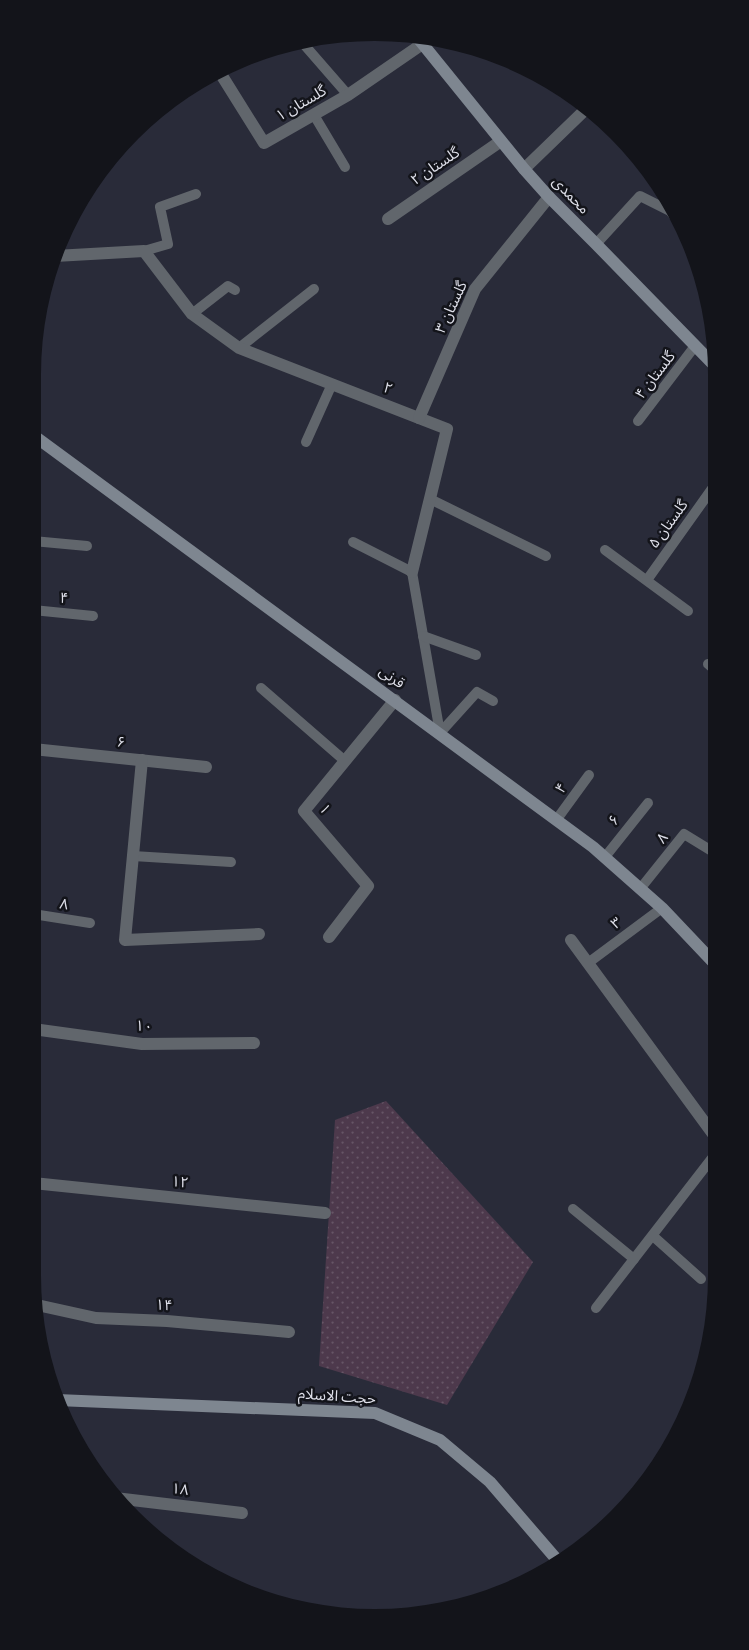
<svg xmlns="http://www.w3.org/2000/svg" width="749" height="1650" viewBox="0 0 749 1650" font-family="Literata,'Noto Sans Arabic',serif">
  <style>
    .green { fill: url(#green-dots) }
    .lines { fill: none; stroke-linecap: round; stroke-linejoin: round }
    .lane { stroke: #61666c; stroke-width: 10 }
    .street { stroke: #61666c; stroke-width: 12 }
    .secondary { stroke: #7e8690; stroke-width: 12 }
    .labels { text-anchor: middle; stroke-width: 5; stroke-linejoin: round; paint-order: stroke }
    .street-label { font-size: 15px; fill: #dedfe9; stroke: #13141a }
  </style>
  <defs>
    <pattern id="green-dots" width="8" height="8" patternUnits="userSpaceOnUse" patternTransform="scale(1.25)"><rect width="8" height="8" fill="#4d394c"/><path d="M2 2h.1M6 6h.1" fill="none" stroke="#656" stroke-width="1.8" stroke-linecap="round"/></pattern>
  </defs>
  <rect width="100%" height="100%" fill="#292b39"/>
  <!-- green -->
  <path class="green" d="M386,1101L533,1262L447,1405L319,1366L335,1120Z"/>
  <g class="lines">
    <!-- lane -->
    <g class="lane">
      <path d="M301,41L348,95"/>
      <path d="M314,115L345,167"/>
      <path d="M596,244L640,196L670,211L675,217"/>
      <path d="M144,251L168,244L160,207L196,194"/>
      <path d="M192,314L228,286L235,290"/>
      <path d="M239,348L314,289"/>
      <path d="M638,421L695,346"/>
      <path d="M306,442L332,384"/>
      <path d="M430,499L546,556"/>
      <path d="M33,541L87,546"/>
      <path d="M353,542L412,572L440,733"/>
      <path d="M605,550L688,611"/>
      <path d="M647,580L714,486"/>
      <path d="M33,610L93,616"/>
      <path d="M423,636L476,655"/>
      <path d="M708,664L715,670"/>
      <path d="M261,688L345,761"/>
      <path d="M440,733L477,692L493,701"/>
      <path d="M557,819L589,775"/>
      <path d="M133,856L231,862"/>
      <path d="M605,857L648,803"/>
      <path d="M640,889L684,834L715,853"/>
      <path d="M33,914L90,923"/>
      <path d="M588,963L662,908"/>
      <path d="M573,1209L634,1259"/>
      <path d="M653,1236L701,1279"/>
      <path d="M596,1308L716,1153"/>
    </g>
    <!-- street -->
    <g class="street">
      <path d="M219,71L264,143L348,95L431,38"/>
      <path d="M524,169L587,108"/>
      <path d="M388,219L501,141"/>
      <path d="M55,256L144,251L192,314L239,348L447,429L412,572"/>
      <path d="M419,418L475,289L549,197"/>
      <path d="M33,749L206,767"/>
      <path d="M142,760L125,940L259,934"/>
      <path d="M329,937L368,886L304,811L395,700"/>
      <path d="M571,940L716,1138"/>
      <path d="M33,1029L142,1044L254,1043"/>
      <path d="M33,1183L325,1213"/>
      <path d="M37,1305L96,1318L167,1321L289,1332"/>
      <path d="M115,1498L242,1513"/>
    </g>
    <!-- secondary -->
    <g class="secondary">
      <path d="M417,37L524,169L549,197L596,244L714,365"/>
      <path d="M33,435L593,847L662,908L716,965"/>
      <path d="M57,1400L375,1413L440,1440L490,1482L558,1561"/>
    </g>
  </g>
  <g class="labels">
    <!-- street labels -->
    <g class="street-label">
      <text transform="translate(301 103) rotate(-30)" y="5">گلستان ۱</text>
      <text transform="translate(435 166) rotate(-34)" y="5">گلستان ۲</text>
      <text transform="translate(571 195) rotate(46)" y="5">محمدی</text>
      <text transform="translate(451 307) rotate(-65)" y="5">گلستان ۳</text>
      <text transform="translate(655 375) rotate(-53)" y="5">گلستان ۴</text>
      <text transform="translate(388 388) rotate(21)" y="5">۲</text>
      <text transform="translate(668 524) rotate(-54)" y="5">گلستان ۵</text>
      <text transform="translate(64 598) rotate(6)" y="5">۴</text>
      <text transform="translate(392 677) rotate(36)" y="5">قرنی</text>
      <text transform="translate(121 742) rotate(6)" y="5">۶</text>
      <text transform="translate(561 788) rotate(-54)" y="5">۴</text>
      <text transform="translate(325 809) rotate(53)" y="5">۱</text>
      <text transform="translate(614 820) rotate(-52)" y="5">۶</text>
      <text transform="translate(662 838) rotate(-51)" y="5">۸</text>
      <text transform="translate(64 904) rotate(9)" y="5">۸</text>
      <text transform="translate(616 923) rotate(-36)" y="5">۳</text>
      <text transform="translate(144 1026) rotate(4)" y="5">۱۰</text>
      <text transform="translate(180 1182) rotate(6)" y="5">۱۲</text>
      <text transform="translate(164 1305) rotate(3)" y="5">۱۴</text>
      <text transform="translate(337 1396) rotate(4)" y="5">حجت الاسلام</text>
      <text transform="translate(180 1489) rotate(7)" y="5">۱۸</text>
    </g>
  </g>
  <!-- crop -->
  <path d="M0 0H749V1650H0ZM374 41H375A333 333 0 0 1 708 374V1276A333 333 0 0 1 375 1609H374A333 333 0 0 1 41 1276V374A333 333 0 0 1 374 41Z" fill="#13141a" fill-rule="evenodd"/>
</svg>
